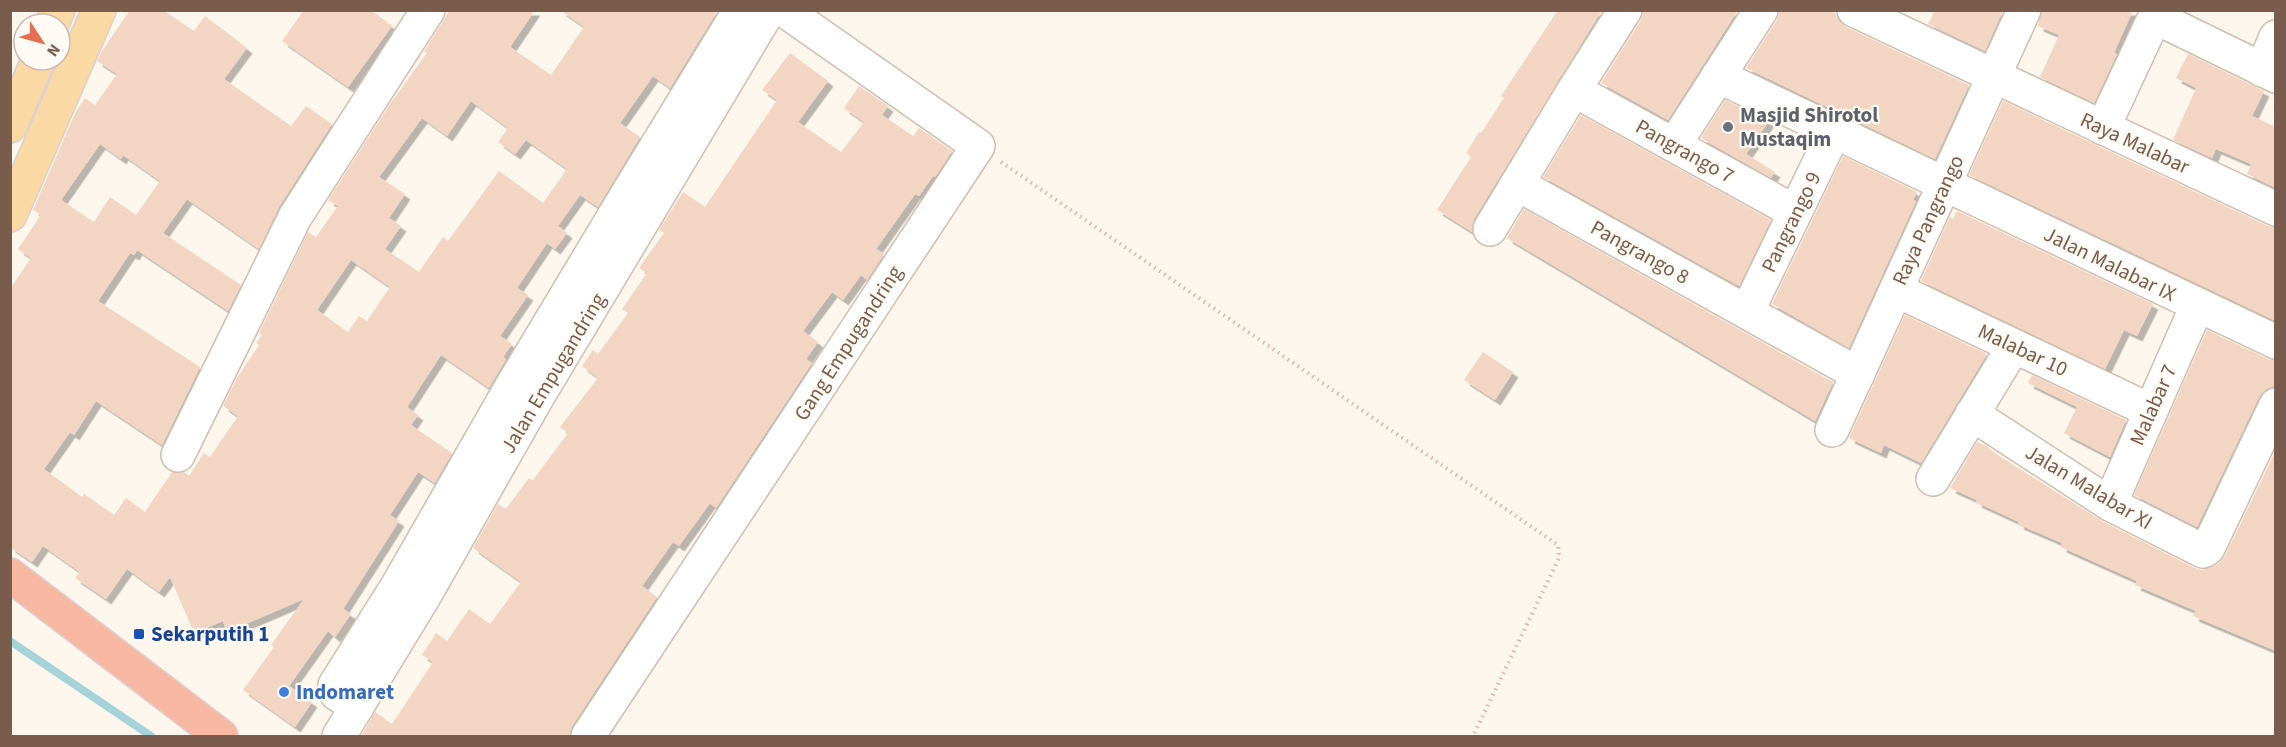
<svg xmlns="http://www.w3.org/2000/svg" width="2286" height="747" viewBox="0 0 2286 747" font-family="'Source Sans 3',sans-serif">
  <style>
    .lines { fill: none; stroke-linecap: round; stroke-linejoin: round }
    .stream { stroke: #a5d3da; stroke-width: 8 }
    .building { fill: #f3d5c3; fill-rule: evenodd; filter: url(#shadow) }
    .minor-casing { stroke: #d1beb0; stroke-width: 36 }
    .major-casing { stroke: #dad1cd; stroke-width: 36 }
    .highway-casing { stroke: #dad1cd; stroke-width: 36 }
    .path { stroke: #d9b8a5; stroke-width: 4; stroke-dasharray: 1.5 4.5; stroke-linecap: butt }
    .minor { stroke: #fff; stroke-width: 33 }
    .major { stroke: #fbd9a5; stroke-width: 33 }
    .highway { stroke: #f7b7a3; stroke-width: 33 }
    .worship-dot { fill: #6b7280; stroke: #fffaf3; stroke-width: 2 }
    .transit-dot { fill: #1a4fb4; stroke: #fffaf3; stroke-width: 2 }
    .shop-dot { fill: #3f7fe0; stroke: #fffaf3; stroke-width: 2 }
    .labels { text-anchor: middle; stroke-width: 4.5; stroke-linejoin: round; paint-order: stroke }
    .worship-label { font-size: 21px; font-weight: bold; fill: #5b616d; stroke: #fffaf3; text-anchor: start }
    .street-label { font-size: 21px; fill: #7a5c4d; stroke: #fffaf3 }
    .transit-label { font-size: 21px; font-weight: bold; fill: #164399; stroke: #fffaf3; text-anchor: start }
    .shop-label { font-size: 21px; font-weight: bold; fill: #366cbe; stroke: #fffaf3; text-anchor: start }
  </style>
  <defs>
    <filter id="shadow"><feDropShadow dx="5.5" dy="5.5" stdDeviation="0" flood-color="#0004"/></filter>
  </defs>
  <rect width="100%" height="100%" fill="#fdf6ec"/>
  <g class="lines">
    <!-- stream -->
    <path class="stream" d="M10,641L151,736"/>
  </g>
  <!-- building -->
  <g class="building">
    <path d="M130,10H163L194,31L205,16L247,48L224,79L291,126L306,106L332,124L279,207L259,249L187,199L163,233L241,285L228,311L137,250L134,255L130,253L98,301L200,367L162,445L96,401L74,435L70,432L44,469L82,497L84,494L114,515L126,498L145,512L172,472H184L189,476L204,453L210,457L238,416L223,406L237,378L259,345L256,343L262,335L259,333L308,232L316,237L338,206L328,200L392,101L427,53L424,51L450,10H535L510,47L551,75L584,27L560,10H718L670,88L653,76L620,123L640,137L598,207L580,195L558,226L567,233L555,249L547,243L517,288L528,295L500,336L512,344L503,357L506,359L489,388L441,355L407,407L418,415L411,425L452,453L435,483L418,472L390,515L399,521L343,609L351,614L335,637L328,631L289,686L312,702L295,727L243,690L274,647L271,645L304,599L227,632L223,621L194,633L170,577L159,592L127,569L106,599L75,578L80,572L43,546L32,562L10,547V289L31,258L18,249L41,215L33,210L75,113L85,98L95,105L117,74L97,61L102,51ZM471,101L508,128L498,142L515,154L526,140L567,169L543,203L499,171L448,241L443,237L419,272L385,249L401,226L389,218L405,194L379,177L422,118L447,136ZM100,144L121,159L123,155L160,181L136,215L110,197L94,222L61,200ZM351,260L390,287L367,321L359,316L348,332L317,310Z"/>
    <path d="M304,10H371L392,26L348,87L282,41Z"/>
    <path d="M1558,10H1602L1474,219L1472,232L1437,210L1471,157L1466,153L1479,132L1481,133L1504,98L1501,96Z"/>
    <path d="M1644,10H1738L1668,120L1601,83L1641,20Z"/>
    <path d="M1780,10H1829L1836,14L1839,21L1846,27L1969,85L1935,159L1746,68L1777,20Z"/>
    <path d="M1935,10H2003L1985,51L1928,24Z"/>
    <path d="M2042,10H2133L2114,53L2117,54L2094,103L2040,77L2059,35L2038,26Z"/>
    <path d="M790,53L828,81L798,122L841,152L864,122L844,108L859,86L888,106L882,115L913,136L919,128L952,151L935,177L933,176L919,196L915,194L876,249L884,254L867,280L861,275L843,300L832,292L803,331L818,342L806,359L812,363L716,508L710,503L679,546L673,542L642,586L657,597L572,726L570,736H361L375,712L392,724L433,662L422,655L436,633L447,641L469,609L490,624L521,582L473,548L498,504L506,509L529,478L533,480L568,433L560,427L598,378L582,366L593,350L598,354L628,313L622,309L647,273L639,268L664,233L659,230L683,192L705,207L777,100L762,90Z"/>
    <path d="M2188,54L2264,91L2252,116L2276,127V188L2247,174L2251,164L2216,149L2212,158L2173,140L2196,88L2176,78Z"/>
    <path d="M1725,100L1769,121L1746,154L1775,172L1771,178L1701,138Z"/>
    <path d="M2003,101L2268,226L2276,227V321L1969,175Z"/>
    <path d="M1581,115L1771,220L1739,286L1543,177Z"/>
    <path d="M1843,156L1917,192L1913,200L1916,201L1849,348L1772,304Z"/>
    <path d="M1524,209L1833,382L1815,421L1507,238Z"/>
    <path d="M1957,211L2153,304L2137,336L2124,330L2105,369L1921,281L1950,217L1953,219Z"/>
    <path d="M1905,315L1987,354L1921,463L1884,445L1881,453L1849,438Z"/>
    <path d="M2207,330L2268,359L2276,360V386L2266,389L2259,397L2197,527L2134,495Z"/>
    <path d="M1483,352L1513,372L1495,400L1464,380Z"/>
    <path d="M2032,375L2126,420L2110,457L2064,433L2077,407L2028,383Z"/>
    <path d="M1977,442L1987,446L1993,452L2102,521L2195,568L2203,570L2218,564L2225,556L2276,450V651L2193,616L2196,611L2135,585L2137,581L2061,547L2062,543L2018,524L2019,522L1976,502L1977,500L1950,488Z"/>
  </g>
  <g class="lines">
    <defs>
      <g id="minor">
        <path d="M1854,10L2276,209"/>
        <path d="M2155,17L2276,76"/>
        <path d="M2262,70L2276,37"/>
        <path d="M1718,76L2276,342"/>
        <path d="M1574,90L1795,212"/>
        <path d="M2103,128L2158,10"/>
        <path d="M1674,145L1761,10"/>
        <path d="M1517,184L1858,374"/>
        <path d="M1490,229L1574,90L1625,10"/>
        <path d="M1896,290L2151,411"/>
        <path d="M1747,312L1834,132"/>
        <path d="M1972,414L2110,504L2203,551L2208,548L2276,405"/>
        <path d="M1832,430L2024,10"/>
        <path d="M178,455L295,217L428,10"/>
        <path d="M1933,479L2014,346"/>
        <path d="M2110,504L2197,306"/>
        <path d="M357,707L337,694L335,685L398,585L512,386L631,188L740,10"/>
        <path d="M339,736L423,598L535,401L769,10"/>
        <path d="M588,736L978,146L784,10"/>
      </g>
      <g id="major">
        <path d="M52,24L58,10"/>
        <path d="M10,126L38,60"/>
        <path d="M10,215L99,10"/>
      </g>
      <path id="highway" d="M10,575L221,736"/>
    </defs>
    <!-- minor casing -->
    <use href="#minor" class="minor-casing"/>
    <!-- major casing -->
    <use href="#major" class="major-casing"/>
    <!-- highway casing -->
    <use href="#highway" class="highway-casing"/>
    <!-- path -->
    <path class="path" d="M1001,162L1558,545L1559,558L1473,736"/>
    <!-- minor -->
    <use href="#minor" class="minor"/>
    <!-- major -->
    <use href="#major" class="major"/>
    <!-- highway -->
    <use href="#highway" class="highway"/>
  </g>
  <!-- markers -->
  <circle class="worship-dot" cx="1728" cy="127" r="6"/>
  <rect class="transit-dot" x="133" y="628" width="12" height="12" rx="3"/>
  <circle class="shop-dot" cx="284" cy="692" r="6"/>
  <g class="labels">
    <!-- worship labels -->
    <g class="worship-label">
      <text x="1740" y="122">Masjid Shirotol<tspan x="1740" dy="24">Mustaqim</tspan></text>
    </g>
    <!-- street labels -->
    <g class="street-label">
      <text transform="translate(2135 143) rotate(25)" y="7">Raya Malabar</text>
      <text transform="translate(1685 151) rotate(29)" y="7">Pangrango 7</text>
      <text transform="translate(1928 220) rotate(-65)" y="7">Raya Pangrango</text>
      <text transform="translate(1791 222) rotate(-64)" y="7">Pangrango 9</text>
      <text transform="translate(1640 252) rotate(29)" y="7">Pangrango 8</text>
      <text transform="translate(2110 264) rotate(26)" y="7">Jalan Malabar IX</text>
      <text transform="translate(848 343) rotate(-57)" y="7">Gang Empugandring</text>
      <text transform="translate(2023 350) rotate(25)" y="7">Malabar 10</text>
      <text transform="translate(553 373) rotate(-59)" y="7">Jalan Empugandring</text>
      <text transform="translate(2153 405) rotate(-66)" y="7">Malabar 7</text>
      <text transform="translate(2089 487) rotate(31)" y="7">Jalan Malabar XI</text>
    </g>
    <!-- transit labels -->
    <g class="transit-label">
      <text x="151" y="641">Sekarputih 1</text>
    </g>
    <!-- shop labels -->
    <g class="shop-label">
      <text x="296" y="699">Indomaret</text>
    </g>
  </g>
  <!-- border -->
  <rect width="2286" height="747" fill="none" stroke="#7a5c4d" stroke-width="24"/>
  <!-- north arrow -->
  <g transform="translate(42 42) rotate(126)"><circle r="28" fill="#fffaf3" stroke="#cabbb1" stroke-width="1.5"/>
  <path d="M0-4.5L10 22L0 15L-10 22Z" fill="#e76f51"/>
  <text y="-9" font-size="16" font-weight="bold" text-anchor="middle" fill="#7a5c4d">N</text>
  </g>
</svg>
